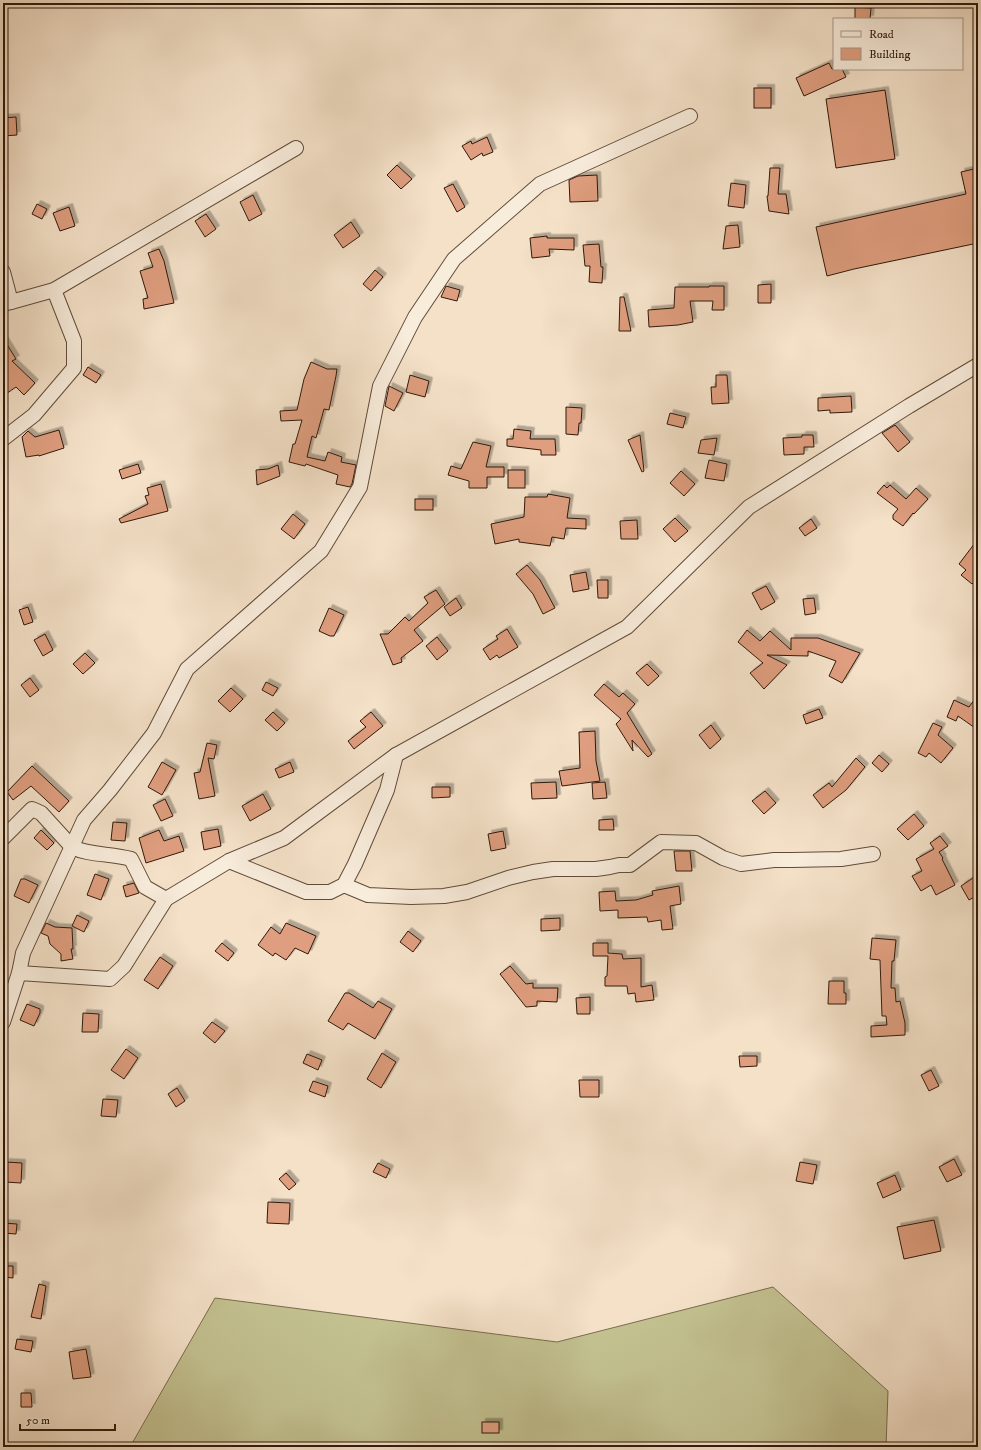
<svg xmlns="http://www.w3.org/2000/svg" width="981" height="1450" viewBox="0 0 981 1450" font-family="'IM FELL DW Pica',serif">
  <style>
    .grass { fill: #c3c190; stroke: #796d4d }
    .building { fill: #df9e7f; stroke: #2f190a; filter: url(#shadow) }
    .lines { fill: none; stroke-linecap: round; stroke-linejoin: round }
    .minor-casing { stroke: #604b3a; stroke-width: 16 }
    .minor { stroke: #f8ecdb; stroke-width: 14 }
  </style>
  <defs>
    <filter id="shadow"><feDropShadow dx="3.5" dy="-3.5" stdDeviation="0" flood-color="#0004"/></filter>
  </defs>
  <rect width="100%" height="100%" fill="#f4e1c8"/>
  <filter id="stains"><feTurbulence type="fractalNoise" baseFrequency=".005" numOctaves="4"/><feColorMatrix values="0 0 0 0 .2 0 0 0 0 .09 0 0 0 0 .02 0 0 0 .5 -.17"/></filter>
  <radialGradient id="worn" r=".72"><stop offset=".6" stop-color="#630" stop-opacity="0"/><stop offset="1" stop-color="#630" stop-opacity=".3"/></radialGradient>
  <!-- grass -->
  <path class="grass" d="M773,1287L888,1391L886,1447H130L215,1298L557,1342Z"/>
  <!-- building -->
  <g class="building">
    <path d="M855,7L871,8L870,19H855Z"/>
    <path d="M829,63L832,69H842L846,77L804,96L796,78Z"/>
    <rect x="754" y="88" width="17" height="20"/>
    <path d="M885,90L895,159L836,168L826,99Z"/>
    <path d="M16,117L17,135L3,136V118Z"/>
    <path d="M487,137L493,152L483,156L482,153L471,160L462,146L471,141L472,144Z"/>
    <path d="M397,165L412,179L401,189L387,175Z"/>
    <path d="M770,168H780L778,194H786L789,214L769,211L767,196H768Z"/>
    <path d="M978,168V243L854,269L827,276L816,227L966,194L961,172Z"/>
    <path d="M597,175L598,201L570,202L569,180L578,176Z"/>
    <path d="M731,183L746,185L744,208L728,206Z"/>
    <path d="M453,184L465,207L457,212L444,188Z"/>
    <path d="M253,195L262,214L249,221L240,202Z"/>
    <path d="M37,204L47,209L42,219L32,214Z"/>
    <path d="M69,207L75,226L60,231L53,213Z"/>
    <path d="M206,214L216,229L205,237L195,221Z"/>
    <path d="M351,222L360,236L343,248L334,235Z"/>
    <path d="M738,225L740,247L723,249L726,226Z"/>
    <path d="M547,236V238H574V250L549,249L550,256L532,258L530,238Z"/>
    <path d="M599,244L601,267H603L602,283L589,282L590,266H585L583,245Z"/>
    <path d="M159,249L164,261L174,303L144,309L143,299L148,298L140,271L153,267L148,253Z"/>
    <path d="M375,270L383,277L371,291L363,284Z"/>
    <path d="M771,284V303H758V285Z"/>
    <path d="M446,286L460,290L457,301L441,297Z"/>
    <path d="M709,286H724V310H712L713,301H690L693,322L678,325L649,327L648,310L674,308L675,287H709Z"/>
    <path d="M620,297H624L631,331H619Z"/>
    <path d="M3,338L16,359L12,361L35,383L24,395L16,387L3,396Z"/>
    <path d="M311,362L327,369H337L336,376L329,410L324,409L316,438L312,436L307,457L325,461L328,452L342,457L341,462L356,465L352,484L350,487L336,484L338,475L306,464L305,466L289,462L293,444H295L302,420L281,421L280,411L297,410L304,379Z"/>
    <path d="M88,367L101,375L96,383L83,375Z"/>
    <path d="M410,375L429,381L425,397L406,392Z"/>
    <path d="M716,375H727L729,403L712,404L711,387H716Z"/>
    <path d="M389,386L403,393L394,411L385,406Z"/>
    <path d="M851,396L852,412L830,413V410L818,411V398Z"/>
    <path d="M566,407L582,408L581,423H579L578,435L566,434Z"/>
    <path d="M670,413L686,417L683,428L667,424Z"/>
    <path d="M895,425L910,442L898,452L882,433Z"/>
    <path d="M514,429L531,431L530,439H555L556,455H541V450L507,446V439H513Z"/>
    <path d="M59,430L64,448L39,456V455L26,457L22,437L28,431L35,437Z"/>
    <path d="M640,435L644,471L642,472L628,440Z"/>
    <path d="M802,435H813L814,447H804V454L784,455L783,438L802,437Z"/>
    <path d="M717,438L714,455L698,453L701,440Z"/>
    <path d="M473,442L491,446L486,467H504V477H487V488H469V481L448,475L451,466L461,469Z"/>
    <path d="M709,460L727,464L724,481L705,478Z"/>
    <path d="M138,464L141,473L122,479L119,470Z"/>
    <path d="M278,465L280,476L257,485L256,470L268,469Z"/>
    <rect x="508" y="470" width="17" height="18"/>
    <path d="M681,471L695,484L684,496L670,483Z"/>
    <path d="M161,484L168,511L121,523L119,519L148,504L145,496L149,495L147,488Z"/>
    <path d="M884,485L887,488L890,485L906,499L916,488L928,499L914,514L913,513L903,526L893,519V515L898,509L877,493Z"/>
    <path d="M548,494L570,498L567,518L586,519V529L566,528L564,539L552,537L550,546L519,542V539L495,544L491,524L524,517L525,497H547Z"/>
    <rect x="415" y="499" width="18" height="11"/>
    <path d="M293,514L305,524L294,539L281,529Z"/>
    <path d="M675,518L688,531L675,542L663,529Z"/>
    <path d="M811,519L817,528L805,536L799,528Z"/>
    <path d="M637,520L638,539H621L620,521Z"/>
    <path d="M978,539V578L972,584L961,575L966,570L959,564Z"/>
    <path d="M527,565L540,580L555,608L543,614L533,594L516,574Z"/>
    <path d="M586,572L589,589L573,592L570,575Z"/>
    <path d="M597,580H608V598H598Z"/>
    <path d="M766,586L775,602L761,610L752,593Z"/>
    <path d="M436,590L445,604L414,630L423,641L401,658L402,662L393,665L380,634H388L405,617L409,621L428,603L424,597Z"/>
    <path d="M456,598L462,608L450,616L444,607Z"/>
    <path d="M814,598L816,613L805,615L803,599Z"/>
    <path d="M28,607L33,622L24,625L19,610Z"/>
    <path d="M329,608L344,615L334,636H330L319,631Z"/>
    <path d="M507,629L518,647L499,658L497,655L490,660L483,649L498,639L496,636Z"/>
    <path d="M747,630L760,641L770,631L791,650V638H818L860,653L842,683L829,676L836,661L825,657L808,651V656L767,655L787,665L764,689L750,673L763,663L738,642Z"/>
    <path d="M45,634L53,650L43,656L34,640Z"/>
    <path d="M437,637L448,651L437,660L426,646Z"/>
    <path d="M85,653L95,663L83,674L73,664Z"/>
    <path d="M647,664L659,676L648,686L636,673Z"/>
    <path d="M30,678L39,690L30,697L21,685Z"/>
    <path d="M266,682L278,688L273,696L262,690Z"/>
    <path d="M604,684L619,697L623,693L635,704L627,713L652,754L648,757L632,740L633,751L616,724L621,719L594,695Z"/>
    <path d="M231,688L243,699L230,712L218,701Z"/>
    <path d="M978,695V730L958,716L956,721L947,717L954,700L969,707Z"/>
    <path d="M819,709L823,718L806,724L803,715Z"/>
    <path d="M273,712L285,723L277,731L265,720Z"/>
    <path d="M371,712L383,726L354,749L348,741L366,727L360,721Z"/>
    <path d="M933,723L942,727L938,735L953,748L941,763L929,753L926,757L918,753Z"/>
    <path d="M711,725L721,739L710,749L699,735Z"/>
    <path d="M595,731L596,761L600,781L562,786L559,771L580,768L579,732Z"/>
    <path d="M207,743L217,745L214,759L208,758L215,796L199,799L194,773L200,772Z"/>
    <path d="M879,755L889,764L882,772L872,763Z"/>
    <path d="M856,758L865,767L846,790L823,808L813,795L829,783L832,787Z"/>
    <path d="M162,762L176,770L162,795L148,787Z"/>
    <path d="M290,762L294,772L279,778L275,769Z"/>
    <path d="M32,766L69,801L59,812L31,786L13,800L7,792Z"/>
    <path d="M556,782L557,798L532,799L531,783Z"/>
    <path d="M605,782L607,798L593,799L592,783Z"/>
    <path d="M432,787H450V797L432,798Z"/>
    <path d="M765,791L776,803L764,814L752,801Z"/>
    <path d="M263,794L271,809L250,821L242,806Z"/>
    <path d="M165,799L173,816L161,821L153,805Z"/>
    <path d="M914,814L924,826L908,840L897,829Z"/>
    <path d="M613,819L614,830H599V820Z"/>
    <path d="M113,822L127,823L125,841L111,840Z"/>
    <path d="M218,829L221,846L204,850L201,832Z"/>
    <path d="M41,830L54,843L47,850L34,838Z"/>
    <path d="M159,830L164,841L179,836L184,851L146,863L139,838Z"/>
    <path d="M503,831L506,848L491,851L488,834Z"/>
    <path d="M940,836L948,846L939,852L943,858L942,859L955,885L936,895L931,885L921,891L912,876L922,871L916,859L934,849L930,843Z"/>
    <path d="M674,851H690L692,871H676Z"/>
    <path d="M95,874L109,879L101,900L87,895Z"/>
    <path d="M973,878L978,886V895L969,900L961,886Z"/>
    <path d="M21,879H25L38,885L29,903L14,896Z"/>
    <path d="M134,883L139,893L126,897L123,886Z"/>
    <path d="M679,886L681,904L670,906L673,929L662,930L661,920L648,922L647,917L618,918V910L600,911L599,892L615,891L616,901L636,900L653,895L652,891Z"/>
    <path d="M77,915L89,921L84,932L72,926Z"/>
    <path d="M560,918V930L541,931V919Z"/>
    <path d="M46,923L55,927L72,928L73,949H71L73,959L61,961V954L50,944L48,936L41,933Z"/>
    <path d="M286,923L316,936L308,954L295,948L286,960L275,953L273,956L258,945L271,927L280,934Z"/>
    <path d="M408,931L421,941L413,952L400,942Z"/>
    <path d="M872,938L896,940L894,961H892L891,988H895L896,1002L900,1001L905,1023V1035L871,1037V1026L887,1025L886,1016H882L880,960L870,959Z"/>
    <path d="M222,943L234,953L228,961L215,951Z"/>
    <path d="M593,943H608V953L622,954L623,959L641,958V987L652,985L654,1000L636,1002L635,993L628,994L627,986H605V977L607,976L608,956H593Z"/>
    <path d="M160,957L173,966L158,989L144,980Z"/>
    <path d="M510,966L526,984L533,983V988H558L557,1002L537,1001V1006L526,1007L500,974Z"/>
    <path d="M829,981H844V993H846V1004H828Z"/>
    <path d="M345,993H349L373,1008L378,1001L392,1009L375,1039L348,1023L343,1030L328,1021Z"/>
    <path d="M590,997V1014H577L576,998Z"/>
    <path d="M27,1004L40,1009V1013L34,1026L20,1020Z"/>
    <path d="M83,1013L99,1014L98,1032H82Z"/>
    <path d="M212,1022L225,1031L215,1043L203,1033Z"/>
    <path d="M126,1049L138,1058L124,1079L111,1070Z"/>
    <path d="M382,1053L396,1062L381,1088L367,1079Z"/>
    <path d="M307,1054L322,1060L318,1070L303,1063Z"/>
    <path d="M739,1056H757V1066L740,1067Z"/>
    <path d="M931,1070L939,1086L929,1091L921,1075Z"/>
    <path d="M579,1080H599V1097H580Z"/>
    <path d="M313,1081L328,1086L325,1097L309,1091Z"/>
    <path d="M177,1088L185,1101L176,1107L168,1094Z"/>
    <path d="M103,1099L118,1100L116,1117L101,1116Z"/>
    <path d="M954,1159L962,1175L947,1182L939,1167Z"/>
    <path d="M6,1162L22,1163L21,1183L5,1182Z"/>
    <path d="M800,1162L817,1165L813,1184L796,1181Z"/>
    <path d="M378,1163L390,1169L386,1178L373,1172Z"/>
    <path d="M286,1173L296,1184L289,1190L279,1179Z"/>
    <path d="M895,1175L901,1190L883,1198L877,1183Z"/>
    <path d="M268,1202L290,1203L289,1224L267,1223Z"/>
    <path d="M934,1220L941,1251L904,1259L897,1227Z"/>
    <path d="M3,1223L17,1224L16,1234L3,1233Z"/>
    <path d="M3,1266H13V1278L3,1277Z"/>
    <path d="M39,1284L46,1286L41,1319L31,1317Z"/>
    <path d="M17,1339L33,1341L31,1352L15,1349Z"/>
    <path d="M86,1349L91,1377L73,1379L69,1352Z"/>
    <path d="M21,1393H31L32,1407H21Z"/>
    <rect x="482" y="1422" width="17" height="11"/>
  </g>
  <g class="lines">
    <defs>
      <g id="minor">
        <path d="M3,272L11,302L3,304"/>
        <path d="M11,302L54,290L296,148"/>
        <path d="M3,439L34,415L74,368V341L54,290"/>
        <path d="M3,838L32,809L41,813L72,847C90,856 112,853 131,859L145,887L166,899"/>
        <path d="M229,861L306,892H330L344,885L355,864L387,790L396,755"/>
        <path d="M344,885L368,895L411,897L444,896L467,892L508,878L533,872L553,869H596L610,867L619,865H630L661,842L696,843L723,858L741,864L774,860H792L841,859L873,854"/>
        <path d="M19,973L23,953L84,820L110,790L154,733L187,669L321,551L360,487L380,386L415,317L454,259L540,184L690,116"/>
        <path d="M3,1022L19,973L110,979L124,966L166,899L229,861L284,838L396,755L627,627L749,507L909,406L978,365"/>
      </g>
    </defs>
    <!-- minor casing -->
    <use href="#minor" class="minor-casing"/>
    <!-- minor -->
    <use href="#minor" class="minor"/>
  </g>
  <!-- margin -->
  <rect width="981" height="1450" fill="none" stroke="#f4e1c8" stroke-width="16"/>
  <rect x="4" y="4" width="973" height="1442" fill="none" stroke="#2f190a" stroke-width="2"/>
  <rect x="8" y="8" width="965" height="1434" fill="none" stroke="#2f190a"/>
  <!-- legend -->
  <rect x="833" y="18" width="130" height="52" fill="#f8ecdb" stroke="#a89887"/>
  <rect x="841" y="31" width="20" height="6" fill="#f8ecdb" stroke="#a89887"/>
  <text x="869" y="38" font-size="12" fill="#2f190a">Road</text>
  <rect x="841" y="48" width="20" height="12" fill="#df9e7f" stroke="#a89887"/>
  <text x="869" y="58" font-size="12" fill="#2f190a">Building</text>
  <!-- scale -->
  <path d="M20 1424v6h95v-6" fill="none" stroke="#2f190a" stroke-width="2"/>
  <text x="26" y="1424" font-size="12" fill="#2f190a" stroke="#f8ecdb" stroke-width="3" paint-order="stroke">50 m</text>
  <rect width="100%" height="100%" filter="url(#stains)"/>
  <rect width="100%" height="100%" fill="url(#worn)"/>
</svg>
